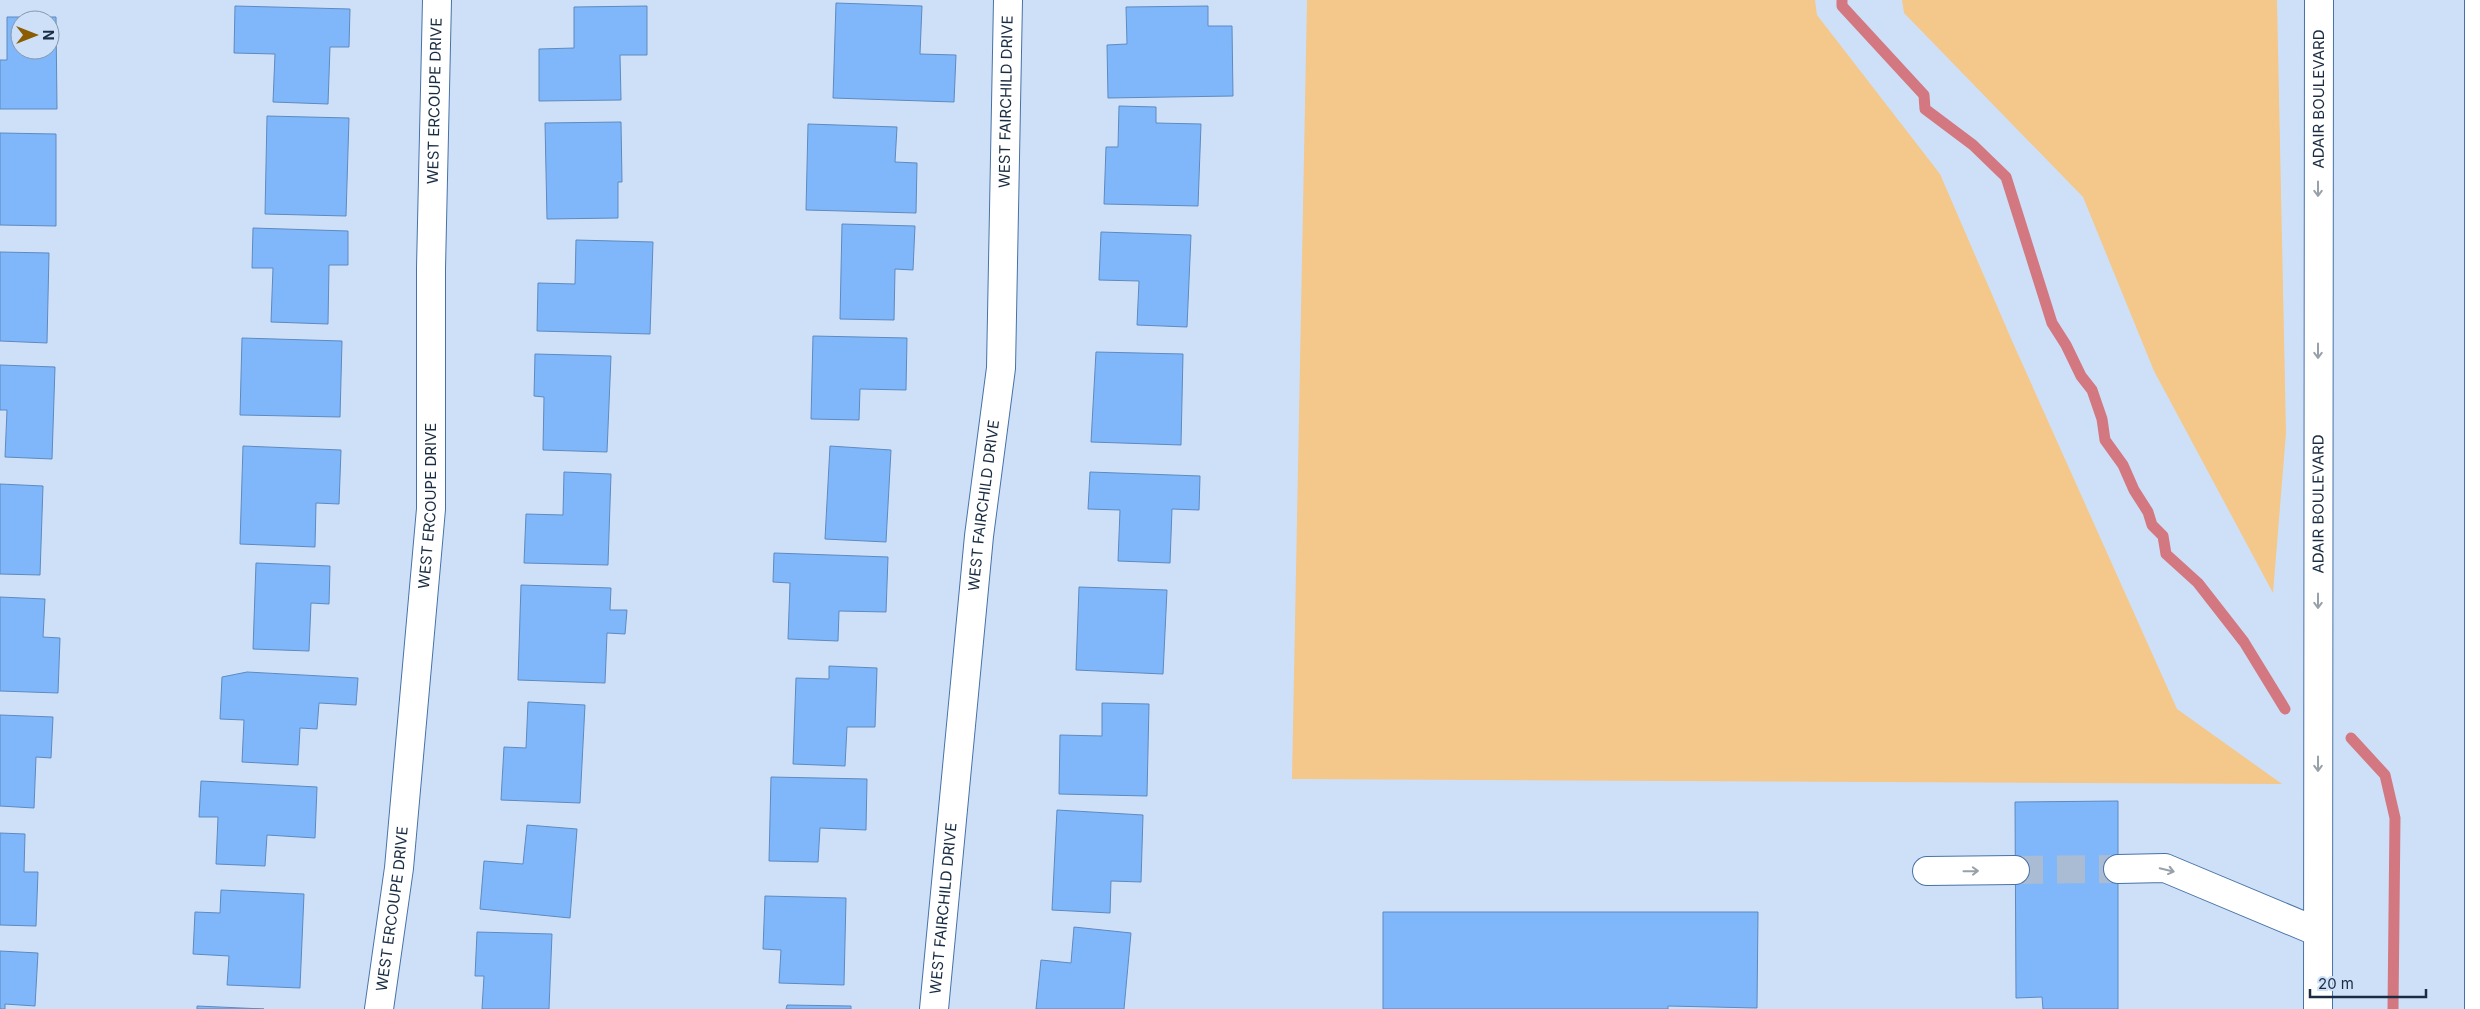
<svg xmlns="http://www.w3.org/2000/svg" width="2480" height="1009" viewBox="0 0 2480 1009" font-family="Inter,sans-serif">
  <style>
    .green { fill: #f4c78a }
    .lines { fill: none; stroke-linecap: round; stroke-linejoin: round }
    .stream { stroke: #d37881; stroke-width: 11 }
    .building { fill: #7fb7fa; stroke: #5e8ac0; fill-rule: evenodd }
    .minor-tunnel { stroke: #aabcd4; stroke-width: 28; stroke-dasharray: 28 14; stroke-linecap: butt }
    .minor-casing { stroke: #4772a7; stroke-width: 30 }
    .minor { stroke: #fff; stroke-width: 28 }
    .oneway { stroke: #98a0aa }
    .labels { text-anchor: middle; stroke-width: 5; stroke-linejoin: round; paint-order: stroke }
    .street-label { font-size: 15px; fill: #192c42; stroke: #cee0f8 }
  </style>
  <rect width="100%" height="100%" fill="#cee0f8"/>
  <!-- green -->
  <g class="green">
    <path d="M1307,0H1815L1817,15L1940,174L2013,343L2177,709L2282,784L1292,779Z"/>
    <path d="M1902,0H2277L2286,433L2273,593L2154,371L2083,197L1904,13Z"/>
  </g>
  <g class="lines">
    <!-- stream -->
    <g class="stream">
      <path d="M1842,0V6L1924,95L1925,109L1973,145L2006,177L2052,323L2066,345L2081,376L2092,390L2102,419L2105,440L2123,465L2134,490L2148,512L2152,525L2163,536L2166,554L2198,583L2244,642L2285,709"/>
      <path d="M2351,738L2385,775L2395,818L2393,1009"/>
    </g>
  </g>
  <!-- building -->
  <g class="building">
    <path d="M836,3L922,6L920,54L956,55L954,102L833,98Z"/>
    <path d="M235,6L350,9L349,47H330L328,104L273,102L275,54L234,53Z"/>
    <path d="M647,6V55H620L621,100L539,101V49L574,48V7Z"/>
    <path d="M1208,6V26H1232L1233,96L1108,98L1107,45L1127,44L1126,7Z"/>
    <path d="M7,17H56L57,109H0V60H7ZM20,20H50V50H20Z"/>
    <path d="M1119,106L1156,107V123L1201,124L1198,206L1104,204L1106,147H1118Z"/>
    <path d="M267,116L349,118L346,216L265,214Z"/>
    <path d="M621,122L622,182H618V218L547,219L545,123Z"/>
    <path d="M808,124L897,127L895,162L917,163L916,213L806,210Z"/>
    <path d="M0,133L56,134V226L0,225Z"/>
    <path d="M842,224L915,226L913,270L895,269L894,320L840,319Z"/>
    <path d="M253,228L348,231V265H329L328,324L271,322L273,268H252Z"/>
    <path d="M1101,232L1191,235L1187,327L1137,325L1139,281L1099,280Z"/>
    <path d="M576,240L653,242L650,334L537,331L538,283L575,284Z"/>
    <path d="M0,252L49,253L47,343L0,341Z"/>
    <path d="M813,336L907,338L906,390L860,389L859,420L811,419Z"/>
    <path d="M242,338L342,341L340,417L240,415Z"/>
    <path d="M1096,352L1183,354L1181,445L1091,442Z"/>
    <path d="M535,354L611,356L607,452L543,450L544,397L534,396Z"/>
    <path d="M0,365L55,367L52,459L5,457L7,410H0Z"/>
    <path d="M243,446L341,450L339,504L316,503L315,547L240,544Z"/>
    <path d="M830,446L891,450L886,542L825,539Z"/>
    <path d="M564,472L611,474L608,565L524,563L526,514L563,515Z"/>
    <path d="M1090,472L1200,476L1199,510L1172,509L1170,563L1118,561L1120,510L1088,509Z"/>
    <path d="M0,484L43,486L40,575L0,574Z"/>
    <path d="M774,553L888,557L886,612L839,611L838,641L788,639L790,583L773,582Z"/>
    <path d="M256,563L330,566L329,604L311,603L309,651L253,649Z"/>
    <path d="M521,585L611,588L610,610H627L625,634L607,633L605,683L518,680Z"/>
    <path d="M1079,587L1167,590L1163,674L1076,670Z"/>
    <path d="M0,597L45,599L43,637L60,638L58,693L0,691Z"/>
    <path d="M829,666L877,668L875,727H847L845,766L793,764L796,678L829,679Z"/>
    <path d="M247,672L358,678L356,705L319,703L317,729L300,728L298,765L242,762L244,720L220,719L222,677Z"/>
    <path d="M528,702L585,705L580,803L501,800L504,747L526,748Z"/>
    <path d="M1102,703L1149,704L1147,796L1059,794L1060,735L1102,736Z"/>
    <path d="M0,715L53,717L51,758L36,757L34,808L0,806Z"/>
    <path d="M771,777L867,779L866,830L820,828L818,862L769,861Z"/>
    <path d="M201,781L317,787L315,838L267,835L265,866L216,864L218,817H199Z"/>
    <path d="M2118,801V1009H2043L2042,997L2016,998L2015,802Z"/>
    <path d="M1057,810L1143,815L1141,882L1111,881L1110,913L1052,910Z"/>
    <path d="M527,825L577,829L570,918L480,909L484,861L523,864Z"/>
    <path d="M0,833L25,834L24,872H38L36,926L0,925Z"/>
    <path d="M221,890L304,894L300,988L227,985L229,956L193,954L195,912L220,913Z"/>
    <path d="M765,896L846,898L844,985L779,983L781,950L763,949Z"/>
    <path d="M1383,912H1758L1757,1008L1668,1006V1009H1383Z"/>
    <path d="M1074,927L1131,933L1124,1009H1036L1041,960L1071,963Z"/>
    <path d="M477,932L552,934L549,1009H482L484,976H475Z"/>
    <path d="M0,951L38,953L35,1006L5,1004V1009H0Z"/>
    <path d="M787,1005L851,1006V1009H786Z"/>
    <path d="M197,1006L264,1009H197Z"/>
  </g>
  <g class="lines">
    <!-- minor-tunnel -->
    <path class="minor-tunnel" d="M2015,870L2118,869"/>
    <defs>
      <g id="minor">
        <path d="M2479,0V1009"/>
        <path d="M2118,869L2165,868L2318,932"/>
        <path d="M1927,871L2015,870"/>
        <path id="s1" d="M379,1009L399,868L431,509V268L437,0"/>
        <path id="s2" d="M934,1009L979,536L1001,368L1008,0"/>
        <path id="s3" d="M2318,1009L2319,0"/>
      </g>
    </defs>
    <!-- minor casing -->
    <use href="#minor" class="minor-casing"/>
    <!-- minor -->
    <use href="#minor" class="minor"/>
  </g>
  <!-- one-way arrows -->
  <defs><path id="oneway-shaft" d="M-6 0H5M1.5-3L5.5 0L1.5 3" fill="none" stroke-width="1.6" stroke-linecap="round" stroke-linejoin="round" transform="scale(1.25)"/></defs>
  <g class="oneway">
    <use href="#oneway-shaft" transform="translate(2318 189) rotate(90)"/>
    <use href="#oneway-shaft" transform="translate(2318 351) rotate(90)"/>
    <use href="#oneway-shaft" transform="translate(2318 601) rotate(90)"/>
    <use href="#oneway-shaft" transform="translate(2318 764) rotate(90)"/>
    <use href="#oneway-shaft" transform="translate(2167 870) rotate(13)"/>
    <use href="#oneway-shaft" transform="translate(1971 871) rotate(-1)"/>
  </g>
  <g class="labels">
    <!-- street labels -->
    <g class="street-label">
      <text dy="5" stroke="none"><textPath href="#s3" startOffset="910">ADAIR BOULEVARD</textPath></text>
      <text dy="5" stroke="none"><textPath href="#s1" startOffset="911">WEST ERCOUPE DRIVE</textPath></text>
      <text dy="5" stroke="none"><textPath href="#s2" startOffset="911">WEST FAIRCHILD DRIVE</textPath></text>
      <text dy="5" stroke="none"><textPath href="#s2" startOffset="506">WEST FAIRCHILD DRIVE</textPath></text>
      <text dy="5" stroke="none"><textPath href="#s3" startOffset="505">ADAIR BOULEVARD</textPath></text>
      <text dy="5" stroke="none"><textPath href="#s1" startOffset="506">WEST ERCOUPE DRIVE</textPath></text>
      <text dy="5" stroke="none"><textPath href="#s2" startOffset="101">WEST FAIRCHILD DRIVE</textPath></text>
      <text dy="5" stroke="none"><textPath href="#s1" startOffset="101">WEST ERCOUPE DRIVE</textPath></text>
    </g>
  </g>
  <!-- north arrow -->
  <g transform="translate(35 35) rotate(90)"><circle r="24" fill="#cee0f8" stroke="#8698af"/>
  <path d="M0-4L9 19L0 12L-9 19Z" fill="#8b5c02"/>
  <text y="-8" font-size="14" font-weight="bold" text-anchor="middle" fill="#192c42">N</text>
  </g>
  <!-- scale -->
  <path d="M2310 989v8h116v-8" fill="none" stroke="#192c42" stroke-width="2.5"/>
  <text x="2318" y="989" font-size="15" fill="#192c42" stroke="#cee0f8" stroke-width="4" paint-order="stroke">20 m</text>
</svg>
